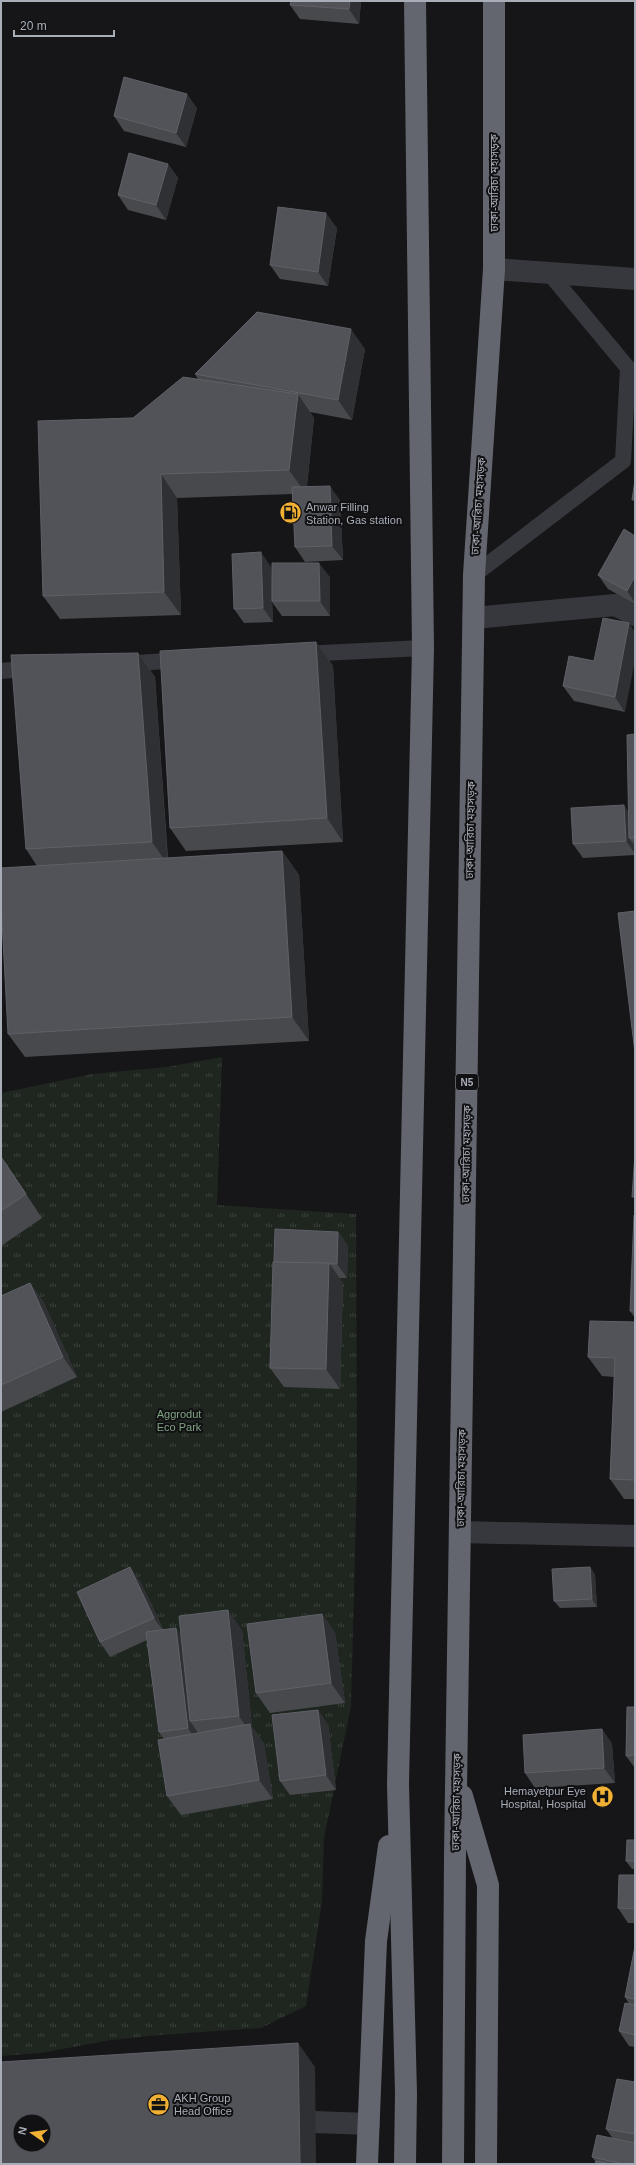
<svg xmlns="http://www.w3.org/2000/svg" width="636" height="2165" viewBox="0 0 636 2165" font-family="Helvetica,'Noto Sans Bengali',sans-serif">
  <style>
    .park { fill: url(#park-tufts) }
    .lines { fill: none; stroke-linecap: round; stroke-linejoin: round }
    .lane { stroke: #37383d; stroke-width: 16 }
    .street { stroke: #37383d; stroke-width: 22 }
    .highway { stroke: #63666e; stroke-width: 22 }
    .wall { fill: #47494d }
    .shaded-wall { fill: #2f3033 }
    .building { fill: #525359; stroke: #5f6168; fill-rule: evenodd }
    .labels { text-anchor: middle; stroke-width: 4; stroke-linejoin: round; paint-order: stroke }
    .shield { fill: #111113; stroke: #7b7e86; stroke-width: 1 }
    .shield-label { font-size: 10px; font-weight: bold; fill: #a8adb8 }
    .street-label { font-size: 11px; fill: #a8adb8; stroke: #111113 }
    .poi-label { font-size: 11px; fill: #a8adb8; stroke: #111113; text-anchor: start }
    .park-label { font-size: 11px; fill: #7fa381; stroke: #111113 }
  </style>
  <defs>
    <pattern id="park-tufts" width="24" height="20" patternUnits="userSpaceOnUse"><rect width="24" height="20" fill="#1e261f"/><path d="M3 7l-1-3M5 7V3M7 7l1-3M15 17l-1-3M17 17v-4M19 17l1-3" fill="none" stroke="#3c433d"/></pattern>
  </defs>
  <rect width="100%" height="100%" fill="#161618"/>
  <!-- park -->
  <path class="park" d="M222,1057L217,1205L356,1214L357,1472L351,1706L324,1838L322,1901L306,2006L261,2028L160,2035L111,2040L41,2053L1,2056V1093L92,1074L167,1067Z"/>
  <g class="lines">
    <!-- lane -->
    <g class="lane">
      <path d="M474,575L623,461L628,368L549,273"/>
      <path d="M302,654L423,648"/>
      <path d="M122,664L181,660"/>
      <path d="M1,671L33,668"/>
    </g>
    <!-- street -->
    <g class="street">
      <path d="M494,269L635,279"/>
      <path d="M473,618L615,605L635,615"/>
      <path d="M460,1532L635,1536"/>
      <path d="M286,2121L369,2124"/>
    </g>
    <!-- highway -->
    <g class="highway">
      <path d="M462,1796L488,1885L486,2164"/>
      <path d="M367,2164L376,1941L389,1846"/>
      <path d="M405,2164L406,2093L398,1784L423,648L415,1"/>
      <path d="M453,2164L455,1856L474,575L494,269V1"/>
    </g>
  </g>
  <!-- wall -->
  <g class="wall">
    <path d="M361,1L359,24L300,19L290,5Z"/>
    <path d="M197,108L186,147L124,131L114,116Z"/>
    <path d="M168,164L178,178L166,220L128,210L118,195Z"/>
    <path d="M337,228L328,286L280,279L270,265Z"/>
    <path d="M365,349L352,420L310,412L314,418L307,486L340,500L343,560L305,562L295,547L293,494L177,498L181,615L60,619L43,596L133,418L198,379L195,374Z"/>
    <path d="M635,536V604L608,589L598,575Z"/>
    <path d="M271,567L272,592L330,577V616H282L272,602L273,622L244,623L234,609Z"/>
    <path d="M316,642L333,666L343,842L186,851L170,828Z"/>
    <path d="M138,653L155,677L168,858L282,851L299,875L309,1041L25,1057L8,1034L37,866L26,849Z"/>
    <path d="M594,661L625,712L574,701L563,686Z"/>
    <path d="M635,734V855L583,858L573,844L629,812Z"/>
    <path d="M1,1156L42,1218L1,1246Z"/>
    <path d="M635,1215V1318L630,1311Z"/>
    <path d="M338,1232L348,1246L347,1278H339L343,1283L340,1389L284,1387L270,1368L274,1262Z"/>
    <path d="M30,1283L44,1303L77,1377L1,1412V1296Z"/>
    <path d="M635,1322V1499H624L610,1479L614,1377L602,1376L588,1357Z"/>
    <path d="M590,1567L595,1575L597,1607L560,1608L554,1601Z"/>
    <path d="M140,1581L163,1629L181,1636L242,1630L252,1727L264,1744L273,1799L181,1815L167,1796L164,1739L159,1732L147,1640L110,1657L100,1642Z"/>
    <path d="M322,1614L335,1633L345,1703L270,1713L256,1693Z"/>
    <path d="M328,1724L336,1790L290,1795L280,1781Z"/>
    <path d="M602,1729L612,1744L615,1783L535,1788L525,1773Z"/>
    <path d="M635,1755V1768L626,1756Z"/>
    <path d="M635,1840V1869H632L626,1861Z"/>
    <path d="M635,1875V1923H628L618,1908Z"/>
    <path d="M635,1946V2047L629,2046L619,2031L629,2004L625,1997Z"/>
    <path d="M635,2082V2164H595L596,2162L592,2157L613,2139L606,2129Z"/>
  </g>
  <!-- shaded-wall -->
  <g class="shaded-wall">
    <path d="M350,1H361L359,24L349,9Z"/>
    <path d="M187,94L197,108L186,147L176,133Z"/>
    <path d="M168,164L178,178L166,220L156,205Z"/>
    <path d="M326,213L337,228L328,286L318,272Z"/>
    <path d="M351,329L365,349L352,420L338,400Z"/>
    <path d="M298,394L314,418L306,494L289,470Z"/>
    <path d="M161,474L177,498L181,615L164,592Z"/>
    <path d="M330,486L340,500L343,560L332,546Z"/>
    <path d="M261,552L271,567L273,622L263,608Z"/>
    <path d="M319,563L330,577V616L320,601Z"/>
    <path d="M635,576V603L627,591Z"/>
    <path d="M629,623L635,632V660L625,712L615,697Z"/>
    <path d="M316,642L333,666L343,842L327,818Z"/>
    <path d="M138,653L155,677L168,865L152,842Z"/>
    <path d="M624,805L634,820L629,838L635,846V854L626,841Z"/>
    <path d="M282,851L299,875L309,1041L292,1017Z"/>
    <path d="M1,1156L42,1218L26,1194L1,1157Z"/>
    <path d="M338,1232L348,1246L347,1278L337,1264Z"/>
    <path d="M329,1263L343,1283L340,1389L326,1369Z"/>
    <path d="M30,1283L44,1303L77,1377L63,1357Z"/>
    <path d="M130,1567L140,1581L164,1632L154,1618Z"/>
    <path d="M590,1567L595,1575L597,1607L592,1599Z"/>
    <path d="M228,1610L242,1630L252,1727L264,1744L273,1799L259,1780L251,1734L239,1716Z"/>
    <path d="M322,1614L335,1633L345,1703L331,1683Z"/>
    <path d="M176,1628L186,1642L190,1721L197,1731L198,1743L188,1728Z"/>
    <path d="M318,1710L328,1724L336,1790L326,1775Z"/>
    <path d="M602,1729L612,1744L615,1783L604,1768Z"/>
    <path d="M298,2043L315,2067L316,2164H300Z"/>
  </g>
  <!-- building -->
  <g class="building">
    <path d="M291,1H350L349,9L290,5Z"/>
    <path d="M124,77L187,94L176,133L114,116Z"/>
    <path d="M129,153L168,164L156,205L118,195Z"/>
    <path d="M278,207L326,213L318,272L270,265Z"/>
    <path d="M257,312L351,329L338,400L195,374Z"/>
    <path d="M183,377L298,394L289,470L161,474L164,592L43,596L38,421L133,418Z"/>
    <path d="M635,480V500H632Z"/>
    <path d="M330,486L332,546L295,547L292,487Z"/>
    <path d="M624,529L635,536V576L627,591L598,575Z"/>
    <path d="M261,552L263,608L234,609L232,554Z"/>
    <path d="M272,563H319L320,601H272Z"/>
    <path d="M603,618L629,623L615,697L563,686L569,656L594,661Z"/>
    <path d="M316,642L327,818L170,828L160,651Z"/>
    <path d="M138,653L152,842L26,849L11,655Z"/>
    <path d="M635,734V838H629L627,735Z"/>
    <path d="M624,805L626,841L573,844L571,808Z"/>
    <path d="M282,851L292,1017L8,1034L1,902V868Z"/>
    <path d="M635,911V1053L618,913Z"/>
    <path d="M635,1153V1197H632Z"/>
    <path d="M1,1157L26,1194L1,1211Z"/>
    <path d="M634,1215H635V1311H630Z"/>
    <path d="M275,1229L338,1232L337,1264L274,1262Z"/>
    <path d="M273,1262L329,1263L326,1369L270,1368Z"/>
    <path d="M30,1283L63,1357L1,1385V1296Z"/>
    <path d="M590,1321L635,1322V1480L610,1479L615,1358L588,1357Z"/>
    <path d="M130,1567L154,1618L100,1642L77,1592Z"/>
    <path d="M590,1567L592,1599L554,1601L552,1569Z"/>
    <path d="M228,1610L239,1716L190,1721L179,1616Z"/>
    <path d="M322,1614L331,1683L256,1693L247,1624Z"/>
    <path d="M176,1628L188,1728L159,1732L146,1632Z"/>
    <path d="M627,1707H635V1755L626,1756Z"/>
    <path d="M318,1710L326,1775L280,1781L272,1715Z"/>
    <path d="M250,1724L259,1780L167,1796L158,1740Z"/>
    <path d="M602,1729L604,1768L525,1773L523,1735Z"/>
    <path d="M627,1840H635V1861H626Z"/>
    <path d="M619,1875H635V1909L618,1908Z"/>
    <path d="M635,1946V1999L625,1997Z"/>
    <path d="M625,2003L635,2005V2035L619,2031Z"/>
    <path d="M298,2043L300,2164H1V2062ZM20,2121H44V2145H20Z"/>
    <path d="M617,2079L635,2082V2134L606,2129Z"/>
    <path d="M597,2135L635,2143V2164H623L592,2157Z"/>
    <path d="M596,2161L611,2164H595Z"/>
  </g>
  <!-- icons -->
  <defs>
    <symbol id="fuel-disc" viewBox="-11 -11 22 22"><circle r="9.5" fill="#f2b134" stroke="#111113"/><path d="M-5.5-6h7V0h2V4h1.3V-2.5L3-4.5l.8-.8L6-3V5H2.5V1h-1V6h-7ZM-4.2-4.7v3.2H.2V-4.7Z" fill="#111"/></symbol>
    <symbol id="hospital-disc" viewBox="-11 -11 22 22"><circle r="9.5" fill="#f2b134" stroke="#111113"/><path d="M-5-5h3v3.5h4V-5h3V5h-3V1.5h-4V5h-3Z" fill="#111"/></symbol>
    <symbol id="office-disc" viewBox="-11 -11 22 22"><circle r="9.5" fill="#f2b134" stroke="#111113"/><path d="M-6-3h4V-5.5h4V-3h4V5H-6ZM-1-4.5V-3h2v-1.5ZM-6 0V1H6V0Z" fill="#111"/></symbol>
  </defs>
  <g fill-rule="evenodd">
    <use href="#fuel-disc" x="278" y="500" width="25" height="25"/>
    <use href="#hospital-disc" x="590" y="1784" width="25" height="25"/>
    <use href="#office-disc" x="146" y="2092" width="25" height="25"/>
  </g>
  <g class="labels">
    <!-- shield labels -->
    <rect class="shield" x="456" y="1074" width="22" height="16" rx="3"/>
    <g class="shield-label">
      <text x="467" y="1086">N5</text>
    </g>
    <!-- street labels -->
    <g class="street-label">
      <text transform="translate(494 183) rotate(-90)" y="4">ঢাকা-আরিচা মহাসড়ক</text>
      <text transform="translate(478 506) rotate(-86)" y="4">ঢাকা-আরিচা মহাসড়ক</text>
      <text transform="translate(470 830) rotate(-89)" y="4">ঢাকা-আরিচা মহাসড়ক</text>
      <text transform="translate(466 1154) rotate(-89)" y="4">ঢাকা-আরিচা মহাসড়ক</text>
      <text transform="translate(461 1478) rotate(-89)" y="4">ঢাকা-আরিচা মহাসড়ক</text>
      <text transform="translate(456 1802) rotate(-89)" y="4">ঢাকা-আরিচা মহাসড়ক</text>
    </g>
    <!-- poi labels -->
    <g class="poi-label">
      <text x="306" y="511">Anwar Filling<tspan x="306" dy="13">Station, Gas station</tspan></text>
      <text x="586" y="1795" text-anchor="end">Hemayetpur Eye<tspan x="586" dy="13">Hospital, Hospital</tspan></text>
      <text x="174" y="2102">AKH Group<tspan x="174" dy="13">Head Office</tspan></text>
    </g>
    <!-- park labels -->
    <g class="park-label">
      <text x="179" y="1418">Aggrodut<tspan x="179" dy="13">Eco Park</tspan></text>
    </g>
  </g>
  <!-- border -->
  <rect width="636" height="2165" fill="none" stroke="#a8adb8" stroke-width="4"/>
  <!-- north arrow -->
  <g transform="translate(32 2133) rotate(283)"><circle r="19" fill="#111113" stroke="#4d4f55"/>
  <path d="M0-3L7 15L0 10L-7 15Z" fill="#f2b134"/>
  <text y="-6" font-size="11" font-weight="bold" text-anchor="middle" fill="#a8adb8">N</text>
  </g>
  <!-- scale -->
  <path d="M14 30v6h100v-6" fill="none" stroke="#a8adb8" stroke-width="2"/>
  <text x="20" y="30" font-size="12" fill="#a8adb8" stroke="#111113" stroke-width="3" paint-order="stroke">20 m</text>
</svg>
